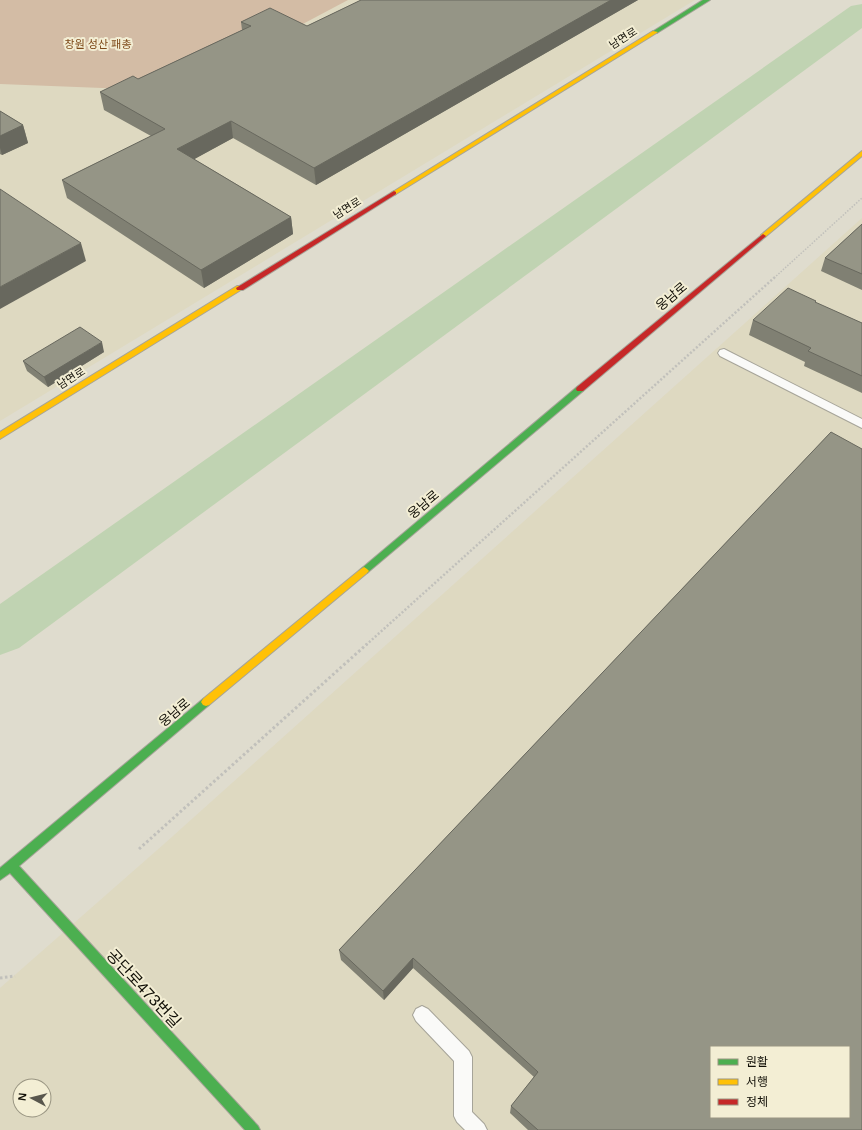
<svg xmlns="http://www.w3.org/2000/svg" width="862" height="1130" viewBox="0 0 862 1130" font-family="Arial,'Noto Sans KR',sans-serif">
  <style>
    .built { fill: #ded9c1; fill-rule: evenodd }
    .forest { fill: #d3bca5 }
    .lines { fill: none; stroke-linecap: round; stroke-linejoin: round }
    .river { fill: #c0d3b2; fill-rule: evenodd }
    .lane-casing { stroke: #a6a499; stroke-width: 2 }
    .fast-casing { stroke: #a6a499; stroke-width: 2 }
    .slow-casing { stroke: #a6a499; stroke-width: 2 }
    .jam-casing { stroke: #a6a499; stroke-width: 2 }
    .path-far2 { stroke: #c1c0bb; stroke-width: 1.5; stroke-dasharray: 1.5 1.5; stroke-linecap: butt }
    .path-far1 { stroke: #c1c0bb; stroke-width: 2.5; stroke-dasharray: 2 2; stroke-linecap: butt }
    .path { stroke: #c1c0bb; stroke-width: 3; stroke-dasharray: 2.5 2.5; stroke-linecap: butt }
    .lane { fill: #fafaf8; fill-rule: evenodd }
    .fast { fill: #4caf50; fill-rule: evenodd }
    .slow { fill: #ffc107; fill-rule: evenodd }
    .jam { fill: #c62828; fill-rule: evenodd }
    .wall { fill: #808073 }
    .shaded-wall { fill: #68685e }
    .building { fill: #959586; stroke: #68685e; fill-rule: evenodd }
    .labels { text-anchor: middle; stroke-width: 4; stroke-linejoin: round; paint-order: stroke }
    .far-street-label { font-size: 11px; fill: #110f07; stroke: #f3eed4 }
    .far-park-label { font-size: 11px; fill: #7d4918; stroke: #f3eed4 }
    .street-label { font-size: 13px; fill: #110f07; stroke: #f3eed4 }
    .near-street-label { font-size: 16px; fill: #110f07; stroke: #f3eed4 }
  </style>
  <rect width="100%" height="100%" fill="#dfdcce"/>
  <!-- built -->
  <g class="built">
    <path d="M0,0H695L0,421Z"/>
    <path d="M862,218V1130H0V988L164,844ZM711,1047H849V1117H711ZM20,1086H44V1110H20Z"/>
  </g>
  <!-- forest -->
  <path class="forest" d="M0,0H348L267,43L128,89L0,84Z"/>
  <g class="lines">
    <!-- river -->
    <path class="river" d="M862,4V28L19,648L0,655V604L851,6Z"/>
    <defs>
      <g id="lane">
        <path d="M724,349L862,419V428L720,356L718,353L720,350Z"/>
        <path d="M422,1006L428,1009L469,1051L472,1057V1112L484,1124L487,1130H465L457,1122L454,1116V1061L416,1021L413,1015L416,1009Z"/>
      </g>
      <g id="fast">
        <path d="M703,0H710L657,33L652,32Z"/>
        <path d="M580,386L584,389L583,391L367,573H361L359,571L361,569L577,387Z"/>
        <path d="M206,698L209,699L211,702L209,705L19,866L258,1126L260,1130H245L10,873L0,880V868L203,699Z"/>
      </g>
      <g id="slow">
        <path d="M653,31L658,32L396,194L394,195L391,193Z"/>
        <path d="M862,151V156L765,237H761V235Z"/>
        <path d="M237,286H243L244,288L0,439V432Z"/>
        <path d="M364,567L367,569L369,571L367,573L209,705L206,706L203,705L201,702L203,699L361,569Z"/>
      </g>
      <g id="jam">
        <path d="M394,191L396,192V194L243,290H237L236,288Z"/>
        <path d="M763,234L766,236L765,237L583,391H577L576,389L577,387Z"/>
      </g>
    </defs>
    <!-- lane casing -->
    <use href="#lane" class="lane-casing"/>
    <!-- fast casing -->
    <use href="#fast" class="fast-casing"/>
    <!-- slow casing -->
    <use href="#slow" class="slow-casing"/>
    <!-- jam casing -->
    <use href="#jam" class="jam-casing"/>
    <!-- path-far2 -->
    <path class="path-far2" d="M774,278L862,198"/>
    <!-- path-far1 -->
    <path class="path-far1" d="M366,645L775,277"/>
    <!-- path -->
    <g class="path">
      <path d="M139,849L367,644"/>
      <path d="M0,978L15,976"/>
    </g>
    <!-- lane -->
    <use href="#lane" class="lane"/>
    <!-- fast -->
    <use href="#fast" class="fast"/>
    <!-- slow -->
    <use href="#slow" class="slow"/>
    <!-- jam -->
    <use href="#jam" class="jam"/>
  </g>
  <!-- wall -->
  <g class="wall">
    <path d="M361,0H638L316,185L233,138L194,159L291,217L293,234L204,288L67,198L62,180L151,136L104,110L100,92L138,79L242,30L241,22L307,26Z"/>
    <path d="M0,111L23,125L28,143L2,155L0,154Z"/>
    <path d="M862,224V290L821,271L825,258Z"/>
    <path d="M816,301V303L862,323V393L804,366L805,362L749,335L753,320Z"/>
    <path d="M104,352L48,387L27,371L23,361Z"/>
    <path d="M831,432L862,1130H528L510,1113L511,1106L534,1077L413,968L384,1000L341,960L339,950Z"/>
  </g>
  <!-- shaded-wall -->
  <g class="shaded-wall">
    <path d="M611,0H638L316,185L314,168Z"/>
    <path d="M231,121L233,138L180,167L177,149Z"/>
    <path d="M23,125L28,143L2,155L0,148V136Z"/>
    <path d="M291,217L293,234L204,288L201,270Z"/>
    <path d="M81,243L86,261L0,309V287Z"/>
    <path d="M102,342L104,352L48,387L44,377Z"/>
    <path d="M413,958V968L384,1000L383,991Z"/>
  </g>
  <!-- building -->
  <g class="building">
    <path d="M361,0H611L314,168L231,121L177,149L291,217L201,270L62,180L165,129L100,92L133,76L138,79L251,26L241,22L270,8L307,26Z"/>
    <path d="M0,111L23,125L0,136Z"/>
    <path d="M0,189L81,243L0,287Z"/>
    <path d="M862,224V274L825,258Z"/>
    <path d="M788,288L816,301L815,302L862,323V376L808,351L811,348L753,320Z"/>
    <path d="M80,327L102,342L44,377L23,361Z"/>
    <path d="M831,432L862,449V1130H538L511,1106L538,1072L413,958L383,991L339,950ZM711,1047H849V1117H711Z"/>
  </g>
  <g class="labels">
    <!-- far-street labels -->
    <g class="far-street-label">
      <text transform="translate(623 38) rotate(-32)" y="4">남면로</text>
      <text transform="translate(347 208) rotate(-32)" y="4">남면로</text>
      <text transform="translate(71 378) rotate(-32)" y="4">남면로</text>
    </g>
    <!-- far-park labels -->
    <g class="far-park-label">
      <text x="98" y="48">창원 성산 패총</text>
    </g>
    <!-- street labels -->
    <g class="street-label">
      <text transform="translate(671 296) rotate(-40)" y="5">웅남로</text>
      <text transform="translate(423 504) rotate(-40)" y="5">웅남로</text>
      <text transform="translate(174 712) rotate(-40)" y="5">웅남로</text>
    </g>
    <!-- near-street labels -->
    <g class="near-street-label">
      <text transform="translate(144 988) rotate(47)" y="6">공단로473번길</text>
    </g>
  </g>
  <!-- legend -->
  <rect x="710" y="1046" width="140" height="72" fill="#f3eed4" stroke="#999582"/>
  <rect x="718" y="1059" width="20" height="6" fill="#4caf50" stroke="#999582"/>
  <text x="746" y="1066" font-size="12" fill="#110f07">원활</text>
  <rect x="718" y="1079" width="20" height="6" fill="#ffc107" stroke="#999582"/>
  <text x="746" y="1086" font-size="12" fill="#110f07">서행</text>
  <rect x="718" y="1099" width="20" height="6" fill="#c62828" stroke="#999582"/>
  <text x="746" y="1106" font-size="12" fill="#110f07">정체</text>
  <!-- north arrow -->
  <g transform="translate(32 1098) rotate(277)"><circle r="19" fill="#f3eed4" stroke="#999582"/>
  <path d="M0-3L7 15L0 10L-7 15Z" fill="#59574d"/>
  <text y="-6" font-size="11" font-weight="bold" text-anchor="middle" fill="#110f07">N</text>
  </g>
</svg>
